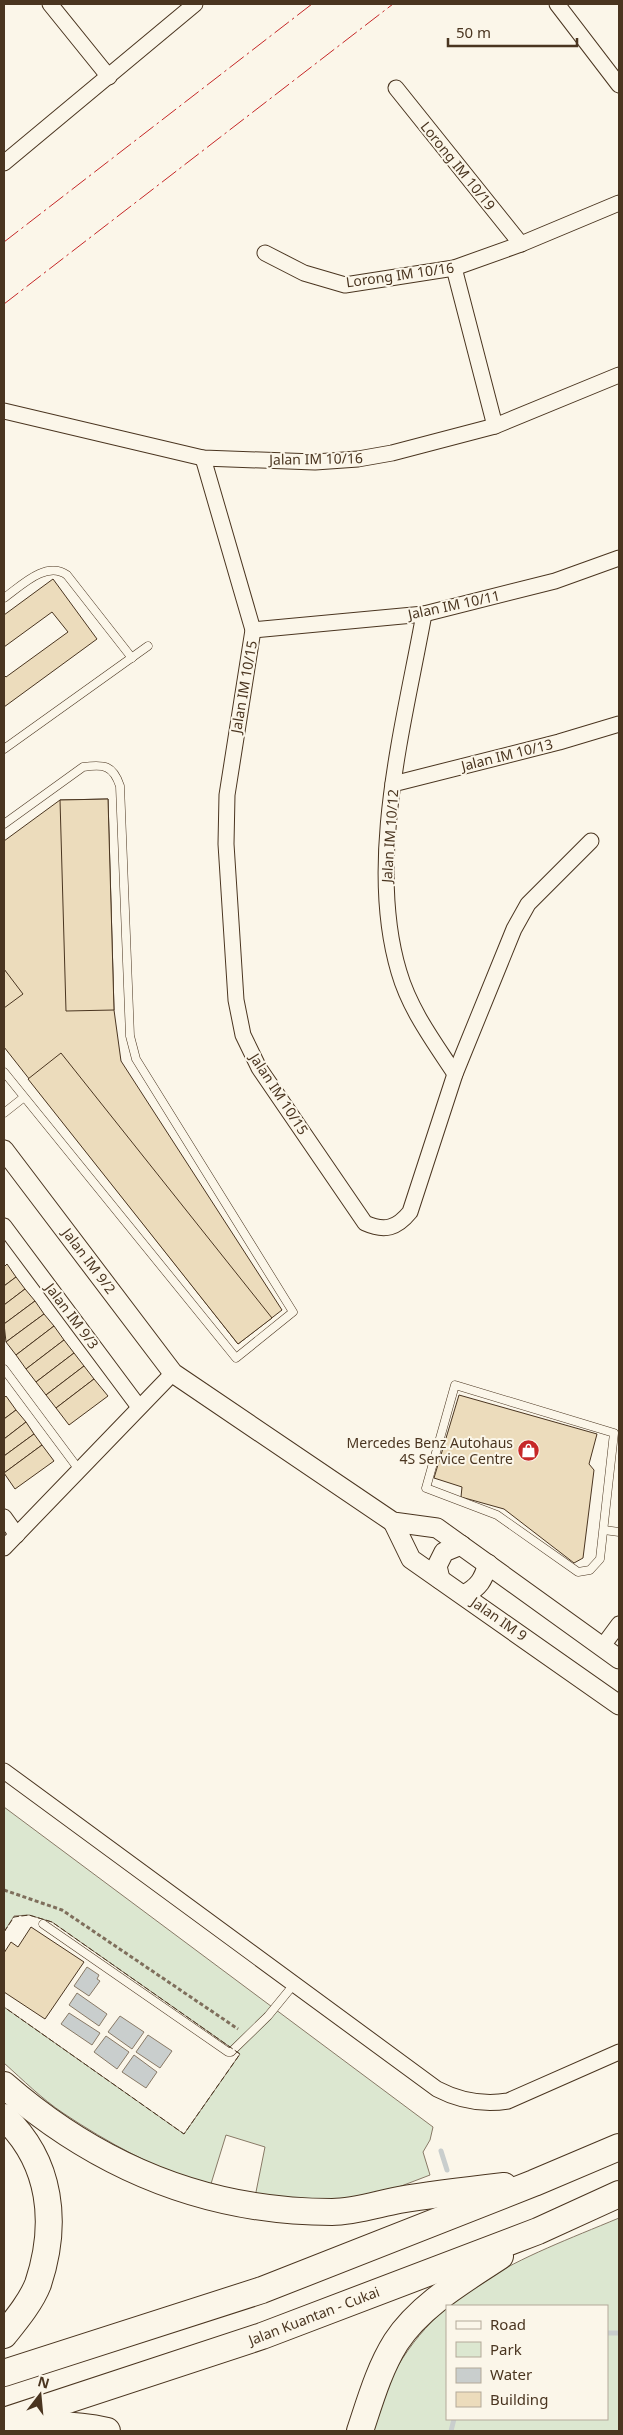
<svg xmlns="http://www.w3.org/2000/svg" width="623" height="2435" viewBox="0 0 623 2435" font-family="'Noto Sans',sans-serif">
  <style>
    .green { fill: #dce7d0; stroke: #887966; fill-rule: evenodd }
    .water { fill: #c9cecd; stroke: #887966 }
    .lines { fill: none; stroke-linecap: round; stroke-linejoin: round }
    .stream { stroke: #c9cecd; stroke-width: 5 }
    .building { fill: #ecdcbc; stroke: #4a3520 }
    .service-casing { stroke: #4a3520; stroke-width: 9 }
    .minor-casing { stroke: #4a3520; stroke-width: 17 }
    .tertiary-casing { stroke: #4a3520; stroke-width: 21 }
    .trunk-casing { stroke: #4a3520; stroke-width: 28 }
    .path { stroke: #7f6f5c; stroke-width: 3; stroke-dasharray: 4 2.5; stroke-linecap: butt }
    .service { stroke: #fbf6e9; stroke-width: 8 }
    .minor { stroke: #fbf6e9; stroke-width: 15 }
    .tertiary { stroke: #fbf6e9; stroke-width: 19 }
    .trunk { stroke: #fbf6e9; stroke-width: 26 }
    .fence { stroke: #4a3520; stroke-width: 1; stroke-dasharray: 6 2.5; stroke-linecap: butt }
    .power { stroke: #c62828; stroke-width: 1; stroke-dasharray: 18 4 2.5 4; stroke-linecap: butt }
    .labels { text-anchor: middle; stroke-width: 4; stroke-linejoin: round; paint-order: stroke }
    .street-label { font-size: 14px; fill: #4a3520; stroke: #fbf6e9 }
    .poi-label { font-size: 14px; fill: #4a3520; stroke: #fbf6e9; text-anchor: end }
  </style>
  <rect width="100%" height="100%" fill="#fbf6e9"/>
  <!-- green -->
  <g class="green">
    <path d="M4,1807L433,2127L430,2140L423,2152L430,2175L383,2193L331,2203L255,2197L265,2147L226,2135L210,2187C158,2170 108,2143 63,2113C42,2099 23,2080 4,2063V2007L184,2134L240,2054L52,1922L29,1915L14,1916L4,1932Z"/>
    <path d="M619,2218V2431H372C375,2419 378,2406 383,2395C429,2289 521,2259 619,2218ZM447,2306H607V2419H447Z"/>
  </g>
  <!-- water -->
  <g class="water">
    <path d="M87,1967L99,1975L97,1979L100,1981L89,1996L74,1986Z"/>
    <path d="M77,1993L107,2014L99,2026L69,2005Z"/>
    <path d="M69,2013L100,2033L92,2045L61,2024Z"/>
    <path d="M120,2016L144,2032L132,2049L108,2032Z"/>
    <path d="M148,2035L172,2051L160,2068L136,2052Z"/>
    <path d="M106,2036L129,2052L117,2069L94,2052Z"/>
    <path d="M134,2055L157,2072L146,2088L122,2072Z"/>
  </g>
  <g class="lines">
    <!-- stream -->
    <g class="stream">
      <path d="M441,2151L447,2170"/>
      <path d="M607,2333H619"/>
      <path d="M451,2431L454,2419"/>
    </g>
  </g>
  <!-- building -->
  <g class="building">
    <path d="M53,579L97,639L4,707V675L6,677L68,632L52,612L4,647V615Z"/>
    <path d="M108,799L114,1010L121,1061L282,1310L238,1344L4,1047V841L60,800Z"/>
    <path d="M108,799L114,1010L66,1011L60,800Z"/>
    <path d="M4,969L23,994L4,1008Z"/>
    <path d="M61,1053L272,1318L238,1344L28,1079Z"/>
    <path d="M7,1264L16,1277L4,1286V1267Z"/>
    <path d="M16,1277L25,1289L4,1305V1286Z"/>
    <path d="M25,1289L35,1301L4,1324V1305Z"/>
    <path d="M35,1301L44,1314L6,1342L4,1324Z"/>
    <path d="M44,1314L54,1326L16,1355L6,1342Z"/>
    <path d="M54,1326L64,1340L26,1369L16,1355Z"/>
    <path d="M64,1340L74,1353L36,1382L26,1369Z"/>
    <path d="M74,1353L84,1366L46,1395L36,1382Z"/>
    <path d="M84,1366L94,1379L56,1408L46,1395Z"/>
    <path d="M94,1379L108,1396L69,1425L56,1408Z"/>
    <path d="M459,1395L597,1434L589,1464L594,1470L583,1558L574,1563L504,1509L461,1497L462,1487L434,1478Z"/>
    <path d="M6,1396L16,1410L4,1419V1398Z"/>
    <path d="M16,1410L26,1422L4,1439V1419Z"/>
    <path d="M26,1422L34,1434L4,1456V1439Z"/>
    <path d="M34,1434L42,1445L4,1473V1456Z"/>
    <path d="M42,1445L54,1461L15,1489L4,1473Z"/>
    <path d="M31,1927L84,1962L45,2019L4,1992V1953L11,1942L18,1947Z"/>
  </g>
  <g class="lines">
    <defs>
      <g id="service">
        <path d="M4,598C21,586 46,560 67,575L132,658"/>
        <path d="M4,749L148,646"/>
        <path d="M4,824L83,767C104,764 113,765 120,786L130,1036L136,1059L293,1312L236,1358L4,1072"/>
        <path d="M4,1113L23,1098"/>
        <path d="M4,1369L80,1471"/>
        <path d="M455,1385L614,1433L600,1559L590,1570L578,1572L497,1515L426,1488Z"/>
        <path d="M604,1530L619,1532"/>
        <path d="M43,1924L228,2052H231L268,2016L295,1983"/>
      </g>
      <g id="minor">
        <path d="M50,4L109,77"/>
        <path d="M557,4L619,85"/>
        <path d="M396,88L521,244"/>
        <path d="M4,163L195,4"/>
        <path d="M265,253L304,273L345,285L454,268L521,244L619,203"/>
        <path d="M454,268L495,426"/>
        <path d="M4,411L203,458L315,462L358,459L392,453L495,426L619,375"/>
        <path d="M203,458L253,630L227,795L226,844L236,1000L243,1035L259,1068L365,1223C385,1232 397,1228 410,1212L455,1074L514,929L528,904L591,841"/>
        <path d="M424,614C404,725 366,862 399,972C410,1010 434,1042 455,1074"/>
        <path d="M253,630L424,614L555,581L619,558"/>
        <path d="M393,784L559,742L619,724"/>
        <path d="M4,1226L139,1407"/>
        <path d="M4,1517L17,1535"/>
        <path d="M4,1548L173,1373"/>
        <path d="M602,1647L619,1624"/>
        <path d="M4,1771L437,2089C460,2101 483,2105 508,2101L619,2052"/>
      </g>
      <g id="tertiary">
        <path d="M4,1150L173,1373L393,1522L437,1528L619,1659"/>
        <path d="M393,1522L411,1559L619,1705"/>
        <path d="M440,1579L437,1566L444,1552L461,1545"/>
        <path d="M464,1595C479,1587 483,1580 488,1564"/>
      </g>
      <g id="trunk">
        <path d="M4,2085C98,2167 206,2212 332,2212C354,2212 378,2204 399,2200C434,2194 469,2190 504,2186"/>
        <path d="M4,2117C52,2162 58,2224 38,2284C31,2302 16,2320 4,2335"/>
        <path d="M4,2373L262,2290L534,2183L619,2147"/>
        <path d="M4,2421L262,2336L538,2231L619,2194"/>
        <path d="M16,2428C46,2424 76,2424 107,2431"/>
        <path d="M360,2431C370,2401 379,2369 396,2342C420,2305 464,2280 500,2256"/>
      </g>
    </defs>
    <!-- service casing -->
    <use href="#service" class="service-casing"/>
    <!-- minor casing -->
    <use href="#minor" class="minor-casing"/>
    <!-- tertiary casing -->
    <use href="#tertiary" class="tertiary-casing"/>
    <!-- trunk casing -->
    <use href="#trunk" class="trunk-casing"/>
    <!-- path -->
    <path class="path" d="M4,1890L62,1910L238,2029"/>
    <!-- service -->
    <use href="#service" class="service"/>
    <!-- minor -->
    <use href="#minor" class="minor"/>
    <!-- tertiary -->
    <use href="#tertiary" class="tertiary"/>
    <!-- trunk -->
    <use href="#trunk" class="trunk"/>
    <!-- fence -->
    <path class="fence" d="M4,1932L14,1917L29,1915L52,1922L240,2054L184,2134L4,2007"/>
    <!-- power -->
    <g class="power">
      <path d="M4,242L312,4"/>
      <path d="M4,304L393,4"/>
    </g>
  </g>
  <!-- icons -->
  <defs>
    <symbol id="shop-disc" viewBox="-11 -11 22 22"><circle r="9.5" fill="#c62828" stroke="#fbf6e9"/><path d="M-5-2.5h2.3a2.7 3.5 0 0 1 5.4 0H5L5.5 6h-11ZM-1.5-2.5h3a1.5 2.3 0 0 0-3 0Z" fill="#fff"/></symbol>
  </defs>
  <g fill-rule="evenodd">
    <use href="#shop-disc" x="516" y="1438" width="25" height="25"/>
  </g>
  <g class="labels">
    <!-- street labels -->
    <g class="street-label">
      <text transform="translate(458 166) rotate(51)" y="5">Lorong IM 10/19</text>
      <text transform="translate(400 275) rotate(-8)" y="5">Lorong IM 10/16</text>
      <text transform="translate(316 459) rotate(-1)" y="5">Jalan IM 10/16</text>
      <text transform="translate(454 605) rotate(-12)" y="5">Jalan IM 10/11</text>
      <text transform="translate(244 687) rotate(-80)" y="5">Jalan IM 10/15</text>
      <text transform="translate(507 755) rotate(-14)" y="5">Jalan IM 10/13</text>
      <text transform="translate(390 836) rotate(-86)" y="5">Jalan IM 10/12</text>
      <text transform="translate(279 1094) rotate(57)" y="5">Jalan IM 10/15</text>
      <text transform="translate(89 1261) rotate(53)" y="5">Jalan IM 9/2</text>
      <text transform="translate(72 1316) rotate(53)" y="5">Jalan IM 9/3</text>
      <text transform="translate(499 1619) rotate(35)" y="5">Jalan IM 9</text>
      <text transform="translate(314 2316) rotate(-21)" y="5">Jalan Kuantan - Cukai</text>
    </g>
    <!-- poi labels -->
    <g class="poi-label">
      <text x="513" y="1448">Mercedes Benz Autohaus<tspan x="513" dy="16">4S Service Centre</tspan></text>
    </g>
  </g>
  <!-- border -->
  <rect width="623" height="2435" fill="none" stroke="#4a3520" stroke-width="10"/>
  <!-- legend -->
  <rect x="446" y="2305" width="162" height="115" fill="#fbf6e9" stroke="#b4a999"/>
  <rect x="456" y="2321" width="25" height="8" fill="#fbf6e9" stroke="#b4a999"/>
  <text x="490" y="2330" font-size="15" fill="#4a3520">Road</text>
  <rect x="456" y="2342" width="25" height="15" fill="#dce7d0" stroke="#b4a999"/>
  <text x="490" y="2355" font-size="15" fill="#4a3520">Park</text>
  <rect x="456" y="2368" width="25" height="15" fill="#c9cecd" stroke="#b4a999"/>
  <text x="490" y="2380" font-size="15" fill="#4a3520">Water</text>
  <rect x="456" y="2392" width="25" height="15" fill="#ecdcbc" stroke="#b4a999"/>
  <text x="490" y="2405" font-size="15" fill="#4a3520">Building</text>
  <!-- north arrow -->
  <g transform="translate(40 2395) rotate(16)" stroke="#fbf6e9" stroke-width="4" paint-order="stroke">
  <path d="M0-4L9 19L0 12L-9 19Z" fill="#4a3520"/>
  <text y="-8" font-size="14" font-weight="bold" text-anchor="middle" fill="#4a3520">N</text>
  </g>
  <!-- scale -->
  <path d="M448 38v8h129v-8" fill="none" stroke="#4a3520" stroke-width="2.5"/>
  <text x="456" y="38" font-size="15" fill="#4a3520" stroke="#fbf6e9" stroke-width="4" paint-order="stroke">50 m</text>
</svg>
